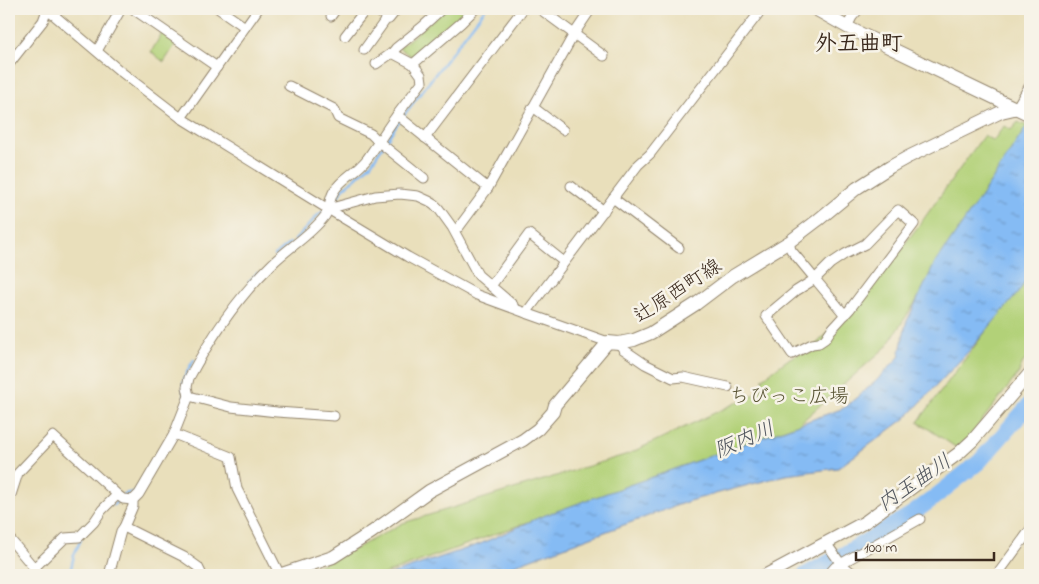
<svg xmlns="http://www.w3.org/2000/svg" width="1039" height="584" viewBox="0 0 1039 584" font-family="'Indie Flower','Klee One',sans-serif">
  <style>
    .green { fill: #b2d178; stroke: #767e4b }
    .water { fill: url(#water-ripples); stroke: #607289 }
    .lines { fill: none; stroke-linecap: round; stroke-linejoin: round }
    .stream { stroke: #85bbf4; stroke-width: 2.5 }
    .river { stroke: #85bbf4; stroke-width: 16 }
    .street-casing { stroke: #92846c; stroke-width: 11 }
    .secondary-casing { stroke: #92846c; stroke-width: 14 }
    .street { stroke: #fff; stroke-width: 9 }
    .secondary { stroke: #fff; stroke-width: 12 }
    .labels { text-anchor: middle; stroke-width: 5; stroke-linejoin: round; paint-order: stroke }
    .street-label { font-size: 20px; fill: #3b2a1e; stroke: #f7f3e8 }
    .park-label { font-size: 20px; fill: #595434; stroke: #f7f3e8 }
    .water-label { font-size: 21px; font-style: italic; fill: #51565e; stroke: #f7f3e8 }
    .quarter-label { font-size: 22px; font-weight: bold; fill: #3b2a1e; stroke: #f7f3e8 }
  </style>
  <defs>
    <pattern id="water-ripples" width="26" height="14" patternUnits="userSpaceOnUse" patternTransform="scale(1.25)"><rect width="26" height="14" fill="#85bbf4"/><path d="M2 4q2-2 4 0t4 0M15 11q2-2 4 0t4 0" fill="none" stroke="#6e98c5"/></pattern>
  </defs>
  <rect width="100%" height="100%" fill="#f7f3e8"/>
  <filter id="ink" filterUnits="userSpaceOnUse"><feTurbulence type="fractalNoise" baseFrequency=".02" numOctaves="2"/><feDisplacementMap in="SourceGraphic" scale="10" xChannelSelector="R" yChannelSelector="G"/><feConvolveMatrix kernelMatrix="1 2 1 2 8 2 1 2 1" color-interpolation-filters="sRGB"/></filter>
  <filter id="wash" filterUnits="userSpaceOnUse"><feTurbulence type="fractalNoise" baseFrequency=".0096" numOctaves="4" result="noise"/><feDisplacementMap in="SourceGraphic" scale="20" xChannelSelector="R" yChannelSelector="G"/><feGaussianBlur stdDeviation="1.12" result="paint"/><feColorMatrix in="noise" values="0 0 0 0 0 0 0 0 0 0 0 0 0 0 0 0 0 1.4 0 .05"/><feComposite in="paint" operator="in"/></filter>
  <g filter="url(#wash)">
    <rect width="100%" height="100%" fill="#e9dfbb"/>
    <!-- green -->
    <g class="green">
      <path d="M445,9H468L460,18L414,58L399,48Z"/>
      <path d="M162,33L177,42L164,62L151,52Z"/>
      <path d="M1018,122L1030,127L886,347L799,424L382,575H297L355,549L403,523L628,454L761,391L763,378L790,358L812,348L859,303L920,224L984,135L993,141L1004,126L1011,130Z"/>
      <path d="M1030,269V354L1022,364L1019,373L969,437L957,448L918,422L1021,284Z"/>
      <path d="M827,558L832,565L823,575H792Z"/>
    </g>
    <!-- water -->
    <path class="water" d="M1030,121V274L1018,293L969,351L906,418L838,468L786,475L689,501L488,575H388L480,544L540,517L844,408L875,382L899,357L906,323L934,265L992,180Z"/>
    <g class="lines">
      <!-- stream -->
      <g class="stream">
        <path d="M333,204L342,190L371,164L397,124L485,9"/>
        <path d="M295,240L318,215L325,210"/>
        <path d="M275,255L290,243"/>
        <path d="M249,282L257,273"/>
        <path d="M185,396C180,383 187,371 194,360"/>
        <path d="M113,505L124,494L135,492L138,487"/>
        <path d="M68,575L70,573L74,555L81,539"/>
      </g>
      <!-- river -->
      <path class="river" d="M805,575L846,553L912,514L931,500L979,462L1030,404"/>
    </g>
  </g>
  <g filter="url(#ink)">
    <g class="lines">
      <defs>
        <g id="street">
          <path d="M45,9L55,16L120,71L181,118L328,209L408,257L477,295L526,313L638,165L650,154L762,9"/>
          <path d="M133,9L217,67"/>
          <path d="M219,9L245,27"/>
          <path d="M375,9L389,19L397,9"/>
          <path d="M540,9L604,56"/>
          <path d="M331,16L336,9"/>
          <path d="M847,27L852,17L859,9"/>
          <path d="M345,36L366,9"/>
          <path d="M364,50L387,18"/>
          <path d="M97,51L121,9"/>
          <path d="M9,64L43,21L47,10"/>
          <path d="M376,64L392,53"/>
          <path d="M413,64L392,53L396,48L422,27L442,9"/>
          <path d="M289,86L334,109L338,118L371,134L379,142L424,178"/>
          <path d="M533,107L563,130"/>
          <path d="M397,115L488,188L574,34L591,9"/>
          <path d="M181,118L258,9"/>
          <path d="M425,138L523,9"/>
          <path d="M571,186L604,211"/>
          <path d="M613,198L679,248"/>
          <path d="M328,209L375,196L400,194L418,196L429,201L434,204L439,209L452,227L478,275L513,305"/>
          <path d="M459,227L488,188"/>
          <path d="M789,242L791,250L815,279L796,291L766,316L792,354L812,344L819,343L825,339L831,330L850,309L914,224L898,210L865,244L845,254L830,264L815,279L845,315"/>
          <path d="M491,286L529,234L564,262"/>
          <path d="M526,313L608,342"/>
          <path d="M619,343L623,349L645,364L673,378L683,377L728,387"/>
          <path d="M189,396L231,407L277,412L334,416"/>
          <path d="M174,434L231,457L237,489L280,575"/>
          <path d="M9,501L18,473L53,436L119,496L123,499L133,500"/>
          <path d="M9,538L40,575"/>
          <path d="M826,543L841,564L855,575"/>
          <path d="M34,568L65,538L79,537L94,522L102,510L117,495"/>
          <path d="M109,575L121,531L124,527"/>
          <path d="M202,575L198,567L184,557L124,527L133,506V500L139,494L174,434L189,396L187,387L189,378C211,337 238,297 272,264C289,247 310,236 325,216C330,208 329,199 334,191C342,178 357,172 367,159C377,145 386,130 397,115C405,104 414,93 422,82L421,75L413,64L461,23L475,9"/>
          <path d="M828,575L835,567L920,519"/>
          <path d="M997,575L1030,530"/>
        </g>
        <g id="secondary">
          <path d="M815,9L847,27L1030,115"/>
          <path d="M279,575L333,557L372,532L429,491L523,440L538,429L553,412L555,405L608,342L619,343L634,340L651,333L696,304L733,276L789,242L818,220L857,188L890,167L908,157L1001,112L1018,108L1030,88"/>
          <path d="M766,575L865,522L959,453L973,440L1030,373"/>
        </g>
      </defs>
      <!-- street casing -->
      <use href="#street" class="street-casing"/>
      <!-- secondary casing -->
      <use href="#secondary" class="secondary-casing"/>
      <!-- street -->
      <use href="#street" class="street"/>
      <!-- secondary -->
      <use href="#secondary" class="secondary"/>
    </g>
  </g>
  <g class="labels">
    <!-- street labels -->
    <g class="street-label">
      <text transform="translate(677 290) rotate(-33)" y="7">辻原西町線</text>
    </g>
    <!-- park labels -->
    <g class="park-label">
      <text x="789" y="402">ちびっこ広場</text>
    </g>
    <!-- water labels -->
    <g class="water-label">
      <text transform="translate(744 439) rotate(-23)" y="7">阪内川</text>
      <text transform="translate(914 482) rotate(-34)" y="7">内玉曲川</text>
    </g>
    <!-- quarter labels -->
    <g class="quarter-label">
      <text x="859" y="50">外五曲町</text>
    </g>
  </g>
  <!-- margin -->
  <rect width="1039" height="584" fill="none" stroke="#f7f3e8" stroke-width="30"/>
  <!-- scale -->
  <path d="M856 552v8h138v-8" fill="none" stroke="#3b2a1e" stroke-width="2.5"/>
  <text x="864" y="552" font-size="15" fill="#3b2a1e" stroke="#f7f3e8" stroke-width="4" paint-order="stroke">100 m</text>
</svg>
